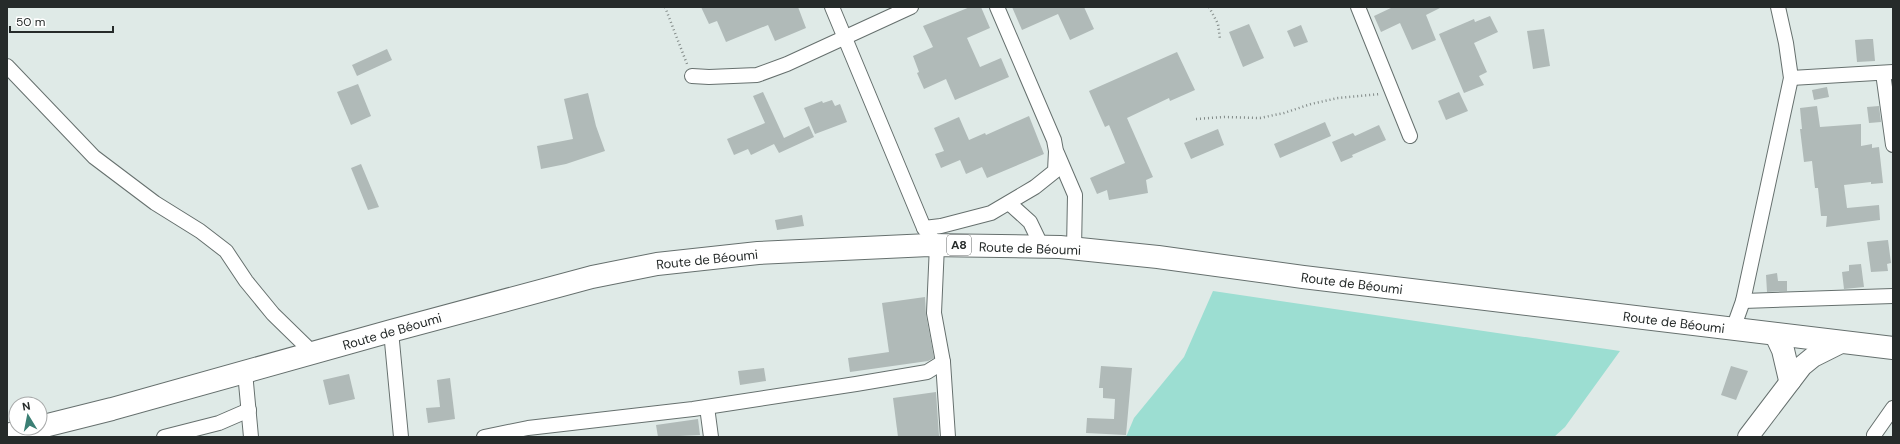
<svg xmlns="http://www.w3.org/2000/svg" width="1900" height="444" viewBox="0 0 1900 444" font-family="'DM Sans',sans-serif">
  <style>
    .green { fill: #9cded2 }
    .building { fill: #b0bab8 }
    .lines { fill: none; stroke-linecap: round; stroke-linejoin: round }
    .street-casing { stroke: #66706e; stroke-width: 16 }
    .secondary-casing { stroke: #66706e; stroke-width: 22 }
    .primary-casing { stroke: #66706e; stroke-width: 24 }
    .path { stroke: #818987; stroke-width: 2.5; stroke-dasharray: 1 3; stroke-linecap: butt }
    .street { stroke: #fff; stroke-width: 14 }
    .secondary { stroke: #fff; stroke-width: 20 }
    .primary { stroke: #fff; stroke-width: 22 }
    .labels { text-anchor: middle; stroke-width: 4; stroke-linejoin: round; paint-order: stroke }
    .shield { fill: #fff; stroke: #676b6a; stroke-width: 1 }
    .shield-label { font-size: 12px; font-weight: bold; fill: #262b2a }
    .street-label { font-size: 13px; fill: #262b2a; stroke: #fff }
  </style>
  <rect width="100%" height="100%" fill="#dfeae7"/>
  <!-- green -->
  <path class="green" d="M1213,291L1620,351L1565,427L1554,437H1126L1134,418L1184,357Z"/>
  <!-- building -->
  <g class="building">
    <path d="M701,7H798L806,28L775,41L768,25L726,42L717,21L709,24Z"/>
    <path d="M970,7H981L990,28L967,38L980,67L1001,58L1009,77L955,100L946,79L924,89L917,73L919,72L913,56L933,47L923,26Z"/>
    <path d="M1012,7H1084L1094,29L1070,40L1058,14L1022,30Z"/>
    <path d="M1393,7H1442L1426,15L1436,40L1412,50L1400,23L1381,32L1374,16Z"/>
    <path d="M1490,16L1498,32L1474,43L1487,72L1479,76L1484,85L1464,93L1439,34L1474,19L1475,22Z"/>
    <path d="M1249,24L1264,58L1243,67L1229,32Z"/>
    <path d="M1301,25L1308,42L1294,47L1287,31Z"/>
    <path d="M1544,29L1550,66L1533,69L1527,31Z"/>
    <path d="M1868,39H1873L1875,61L1857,62L1855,40Z"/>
    <path d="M387,49L392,60L357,76L352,65Z"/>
    <path d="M1177,52L1195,90L1170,101L1169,98L1127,118L1153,177L1146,180L1148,193L1109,200L1107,190L1097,194L1090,178L1125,163L1109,125L1105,127L1089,91Z"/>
    <path d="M358,84L371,116L351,125L337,92Z"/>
    <path d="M1827,87L1829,97L1814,100L1812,90Z"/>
    <path d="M763,92L784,138L809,126L814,137L779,153L774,144L751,155L748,149L734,155L727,139L765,123L753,96Z"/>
    <path d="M1459,92L1468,111L1446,120L1438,101Z"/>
    <path d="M588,93L596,126L605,151L566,164L541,169L537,146L573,139L564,99Z"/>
    <path d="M832,100L835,106L840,104L847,122L815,134L804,108L822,101L823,103Z"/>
    <path d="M1817,106L1820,127L1861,124V146L1872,144V148L1879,147L1883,183L1871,184V182L1844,185L1847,208L1879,205L1880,220L1826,227L1827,216H1821L1818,188H1815L1812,161L1804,162L1800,129H1802L1800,108Z"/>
    <path d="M1879,106L1881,122L1869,123L1867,107Z"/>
    <path d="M1029,116L1044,154L987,178L982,167L966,174L960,160L941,168L935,154L944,151L934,128L959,117L969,140L985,133L986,135Z"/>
    <path d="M1325,122L1331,136L1280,158L1274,144Z"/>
    <path d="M1379,125L1386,140L1352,155L1353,157L1341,162L1332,142L1353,133L1355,136Z"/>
    <path d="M1218,129L1224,145L1191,159L1184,143Z"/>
    <path d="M361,164L379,207L368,210L351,168Z"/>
    <path d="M802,215L804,226L777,230L775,220Z"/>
    <path d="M1888,240L1891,263L1887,264L1888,271L1871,272L1867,242Z"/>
    <path d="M1861,264L1864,287L1844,289L1842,272L1849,271V265Z"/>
    <path d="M1777,273L1778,281H1787V291L1767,292L1766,275Z"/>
    <path d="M925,297L926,315L934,358L928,361L850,372L848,358L889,352L882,303Z"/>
    <path d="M1101,366L1132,368L1126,435L1086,433L1087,418L1114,419L1115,399L1103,398V388H1099Z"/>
    <path d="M1731,366L1748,371L1736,400L1721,395Z"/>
    <path d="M764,368L766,381L740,385L738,371Z"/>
    <path d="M349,374L355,399L329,405L323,380Z"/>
    <path d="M450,378L455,419L428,423L426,408L440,407L437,380Z"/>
    <path d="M936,392L939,436L898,437L893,398Z"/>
    <path d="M698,419L700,435L658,437L656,425Z"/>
  </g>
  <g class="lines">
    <defs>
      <g id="street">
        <path d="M832,7L924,228L937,245L934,313L943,362L948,437"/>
        <path d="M1358,7L1410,136"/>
        <path d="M7,66L94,157L155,203L200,231L226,251L246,281L273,314L314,354"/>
        <path d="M1883,73L1893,145"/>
        <path d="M692,76L709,77L757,75L787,64L911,7"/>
        <path d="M1791,78L1893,72"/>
        <path d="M1057,153L1075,195L1074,249"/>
        <path d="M1009,203L1030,222L1042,247"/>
        <path d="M924,228L941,226L991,213L1035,187L1055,171L1056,151L1054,140L997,7"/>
        <path d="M1743,301L1893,296"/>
        <path d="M1733,329L1743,301L1791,78L1786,43L1778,7"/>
        <path d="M391,331L401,437"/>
        <path d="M245,372L251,437"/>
        <path d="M707,407L711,437"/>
        <path d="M164,437L219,423L249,410"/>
        <path d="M484,437L528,428L693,409L856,384L927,372L943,362"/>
        <path d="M1875,437L1874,435L1893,408"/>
      </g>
      <path id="secondary" d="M1748,437L1802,366L1813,357L1841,343"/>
      <g id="primary">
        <path d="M1776,335L1783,350L1790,380"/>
        <path d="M40,427L112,409L391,331L592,277L657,264L758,253L929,245L1060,247L1158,257L1303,277L1893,348"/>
        <path d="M7,435L35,428"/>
      </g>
    </defs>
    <!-- street casing -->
    <use href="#street" class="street-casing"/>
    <!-- secondary casing -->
    <use href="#secondary" class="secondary-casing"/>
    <!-- primary casing -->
    <use href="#primary" class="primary-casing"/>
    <!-- path -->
    <g class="path">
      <path d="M665,7L687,64"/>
      <path d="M1209,7L1218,24L1220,39"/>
      <path d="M1196,119L1224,117L1260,118L1284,113L1311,104L1338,98L1380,94"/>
    </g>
    <!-- street -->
    <use href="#street" class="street"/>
    <!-- secondary -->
    <use href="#secondary" class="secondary"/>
    <!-- primary -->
    <use href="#primary" class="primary"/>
  </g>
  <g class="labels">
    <!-- shield labels -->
    <rect class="shield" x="947" y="235" width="24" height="20" rx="3"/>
    <g class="shield-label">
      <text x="959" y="249">A8</text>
    </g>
    <!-- street labels -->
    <g class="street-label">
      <text transform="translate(1030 248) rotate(2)" y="5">Route de Béoumi</text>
      <text transform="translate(707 259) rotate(-6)" y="5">Route de Béoumi</text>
      <text transform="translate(1352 283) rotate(7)" y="5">Route de Béoumi</text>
      <text transform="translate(1674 322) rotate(7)" y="5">Route de Béoumi</text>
      <text transform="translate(392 331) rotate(-16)" y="5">Route de Béoumi</text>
    </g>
  </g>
  <!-- border -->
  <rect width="1900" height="444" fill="none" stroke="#262b2a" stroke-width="16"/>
  <!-- north arrow -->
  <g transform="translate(28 416) rotate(350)"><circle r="19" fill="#ffffff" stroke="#a8aaaa"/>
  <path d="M0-3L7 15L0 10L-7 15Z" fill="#3b7f74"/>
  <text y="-6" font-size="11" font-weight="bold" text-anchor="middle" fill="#262b2a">N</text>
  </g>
  <!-- scale -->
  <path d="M10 26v6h103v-6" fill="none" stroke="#262b2a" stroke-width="2"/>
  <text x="16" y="26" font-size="12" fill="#262b2a" stroke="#ffffff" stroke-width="3" paint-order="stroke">50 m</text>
</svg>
